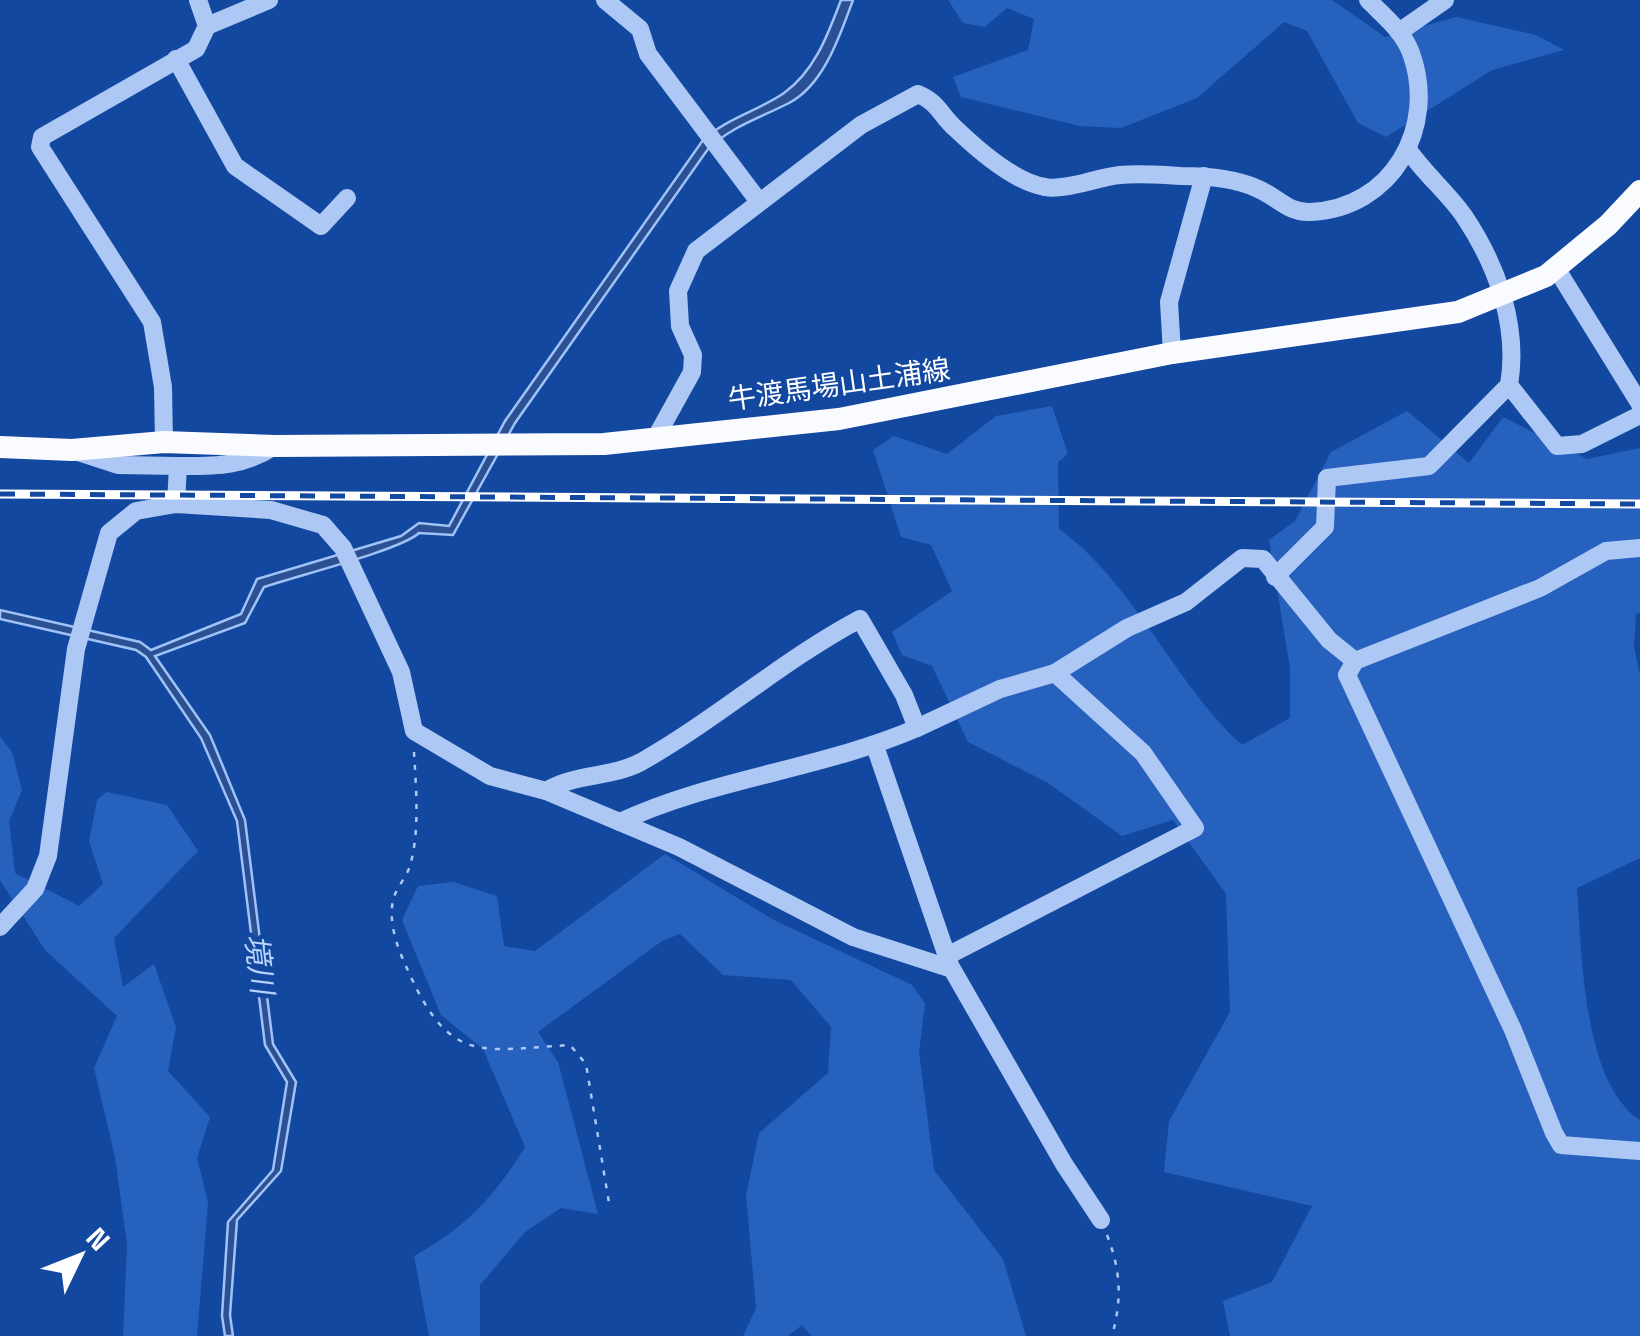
<svg xmlns="http://www.w3.org/2000/svg" width="1640" height="1336" viewBox="0 0 1640 1336" font-family="'Space Grotesk','Noto Sans JP',sans-serif">
  <style>
    .green { fill: #2761be }
    .water { fill: #2b5194; stroke: #9fc2f7; stroke-width: 2.5 }
    .lines { fill: none; stroke-linecap: round; stroke-linejoin: round }
    .path { stroke: #adc8f4; stroke-width: 2.5; stroke-dasharray: 5 8; stroke-linecap: butt }
    .minor { stroke: #adc8f4; stroke-width: 18 }
    .major { stroke: #fafbff; stroke-width: 22 }
    .rail-casing { stroke: #fff; stroke-width: 9 }
    .rail { stroke: #1348a0; stroke-width: 5; stroke-dasharray: 15; stroke-linecap: butt }
    .labels { text-anchor: middle; stroke-width: 9; stroke-linejoin: round; paint-order: stroke }
    .street-label { font-size: 28px; fill: #fff; stroke: #1348a0 }
    .water-label { font-size: 30px; font-style: italic; fill: #b9d3fa; stroke: #1348a0 }
  </style>
  <rect width="100%" height="100%" fill="#1348a0"/>
  <!-- green -->
  <g class="green">
    <path d="M948,0H1332L1385,37L1456,17L1536,35L1564,50L1492,70L1386,137L1358,123L1307,31L1284,22L1197,98L1121,128L1080,126L961,97L953,77L1028,50L1034,19L1007,8L985,27L963,23Z"/>
    <path d="M1052,406L1068,454L1058,462L1059,529C1135,584 1173,682 1242,745L1290,718V668L1269,540L1295,521L1331,452L1407,411L1469,463L1503,417L1587,459L1640,448V613L1636,614L1634,647L1640,675V858L1577,888C1582,951 1582,1083 1640,1120V1336H1230L1223,1301L1272,1282L1312,1206L1164,1172L1169,1121L1230,1012L1226,894L1173,820L1122,836L1048,783L968,742L932,666L902,655L892,632L952,591L931,545L901,537L873,450L894,436L947,454L996,416Z"/>
    <path d="M0,737L12,752L22,790L9,821L15,873L79,906L103,884L89,841L97,800L107,792L167,805L198,851L114,938L123,987L154,964L176,1027L168,1071L210,1117L197,1158L208,1202L197,1336H123L127,1245L115,1157L94,1068L117,1016L45,950L0,880Z"/>
    <path d="M665,854L774,920L912,985L925,1003L919,1052L934,1170L1003,1259L1026,1336H811L802,1325L788,1336H743L756,1308L746,1195L759,1133L828,1073L831,1027L791,980L723,975L680,934L662,941L538,1032L558,1062L598,1214L561,1208L525,1232L480,1285V1336H429L414,1256C464,1229 495,1196 525,1147L483,1049L441,1015L402,920L418,886L453,882L497,896L504,946L535,951Z"/>
  </g>
  <!-- water -->
  <path class="water" d="M841,0H853C840,35 824,85 789,103C760,118 732,126 708,149L515,423L453,535L419,533C401,550 296,576 264,587L245,623L155,656L210,735L245,820L273,1044L296,1082L281,1171L237,1220L230,1315L233,1336H225L222,1316L228,1222L273,1170L287,1082L265,1045L237,821L201,738L146,657L136,650L0,619V610L140,642L151,650L241,614L257,579L401,536L419,523L449,526L505,421L703,140C727,118 758,111 784,93C815,71 828,34 841,0Z"/>
  <g class="lines">
    <!-- path -->
    <g class="path">
      <path d="M414,752C416,789 420,830 410,866C406,878 396,888 393,900C388,926 399,951 409,973C451,1065 481,1050 570,1045L586,1064L610,1209"/>
      <path d="M1107,1235C1121,1271 1122,1299 1112,1336"/>
    </g>
    <!-- minor -->
    <g class="minor">
      <path d="M605,0L640,29L648,54L757,199"/>
      <path d="M207,26L269,0"/>
      <path d="M1399,32L1445,0"/>
      <path d="M176,59L235,166L321,226L347,198"/>
      <path d="M1556,268L1640,404"/>
      <path d="M1172,353L1169,302L1204,176"/>
      <path d="M1509,385L1557,446L1582,444L1640,415"/>
      <path d="M655,439L692,372L693,355L680,326L678,291L696,251L861,125L918,94C939,103 940,115 956,129C978,150 1014,182 1045,187C1065,191 1098,177 1120,175C1140,173 1161,175 1181,176C1205,176 1234,178 1256,188C1277,196 1287,213 1310,212C1392,209 1438,127 1411,53C1403,31 1384,16 1368,0"/>
      <path d="M164,442L163,387L152,322L40,147L42,137L196,49L207,26L198,0"/>
      <path d="M72,450L118,465L178,466"/>
      <path d="M176,504L178,466C216,466 242,467 275,446"/>
      <path d="M1640,548L1606,551L1540,588L1355,661L1347,675L1513,1030L1554,1133L1561,1145L1640,1151"/>
      <path d="M1275,577L1325,527L1327,478L1429,466L1509,385C1519,326 1497,265 1464,216C1448,193 1425,174 1409,151"/>
      <path d="M917,728L1000,689L1055,673L1127,628L1186,602L1242,558L1263,559L1329,640L1355,661"/>
      <path d="M875,746L951,968"/>
      <path d="M546,791C575,773 611,778 641,762C717,719 783,660 860,619L904,695L917,728C822,769 714,778 620,822"/>
      <path d="M0,927L35,889L48,856L76,649L109,533L136,511L176,504L271,510L323,525L343,548L401,672L414,731L490,776L546,791L679,847L853,937L952,969L1064,1164L1101,1220"/>
      <path d="M947,956L1195,828L1143,753L1055,673"/>
    </g>
    <!-- major -->
    <path class="major" d="M0,447L72,450L164,442L275,446L604,444L839,419L1172,353L1458,312L1546,276L1608,225L1640,191"/>
    <defs>
      <path id="rail" d="M0,494L1640,504"/>
    </defs>
    <!-- rail casing -->
    <use href="#rail" class="rail-casing"/>
    <!-- rail -->
    <use href="#rail" class="rail"/>
  </g>
  <g class="labels">
    <!-- street labels -->
    <g class="street-label">
      <text transform="translate(839 384) rotate(-8)" y="10">牛渡馬場山土浦線</text>
    </g>
    <!-- water labels -->
    <g class="water-label">
      <text transform="translate(259 964) rotate(83)" y="10">境川</text>
    </g>
  </g>
  <!-- north arrow -->
  <g transform="translate(80 1256) rotate(47)" stroke="#1348a0" stroke-width="8" paint-order="stroke">
  <path d="M0-8L18 38L0 25L-18 38Z" fill="#ffffff"/>
  <text y="-15" font-size="28" font-weight="bold" text-anchor="middle" fill="#ffffff">N</text>
  </g>
</svg>
